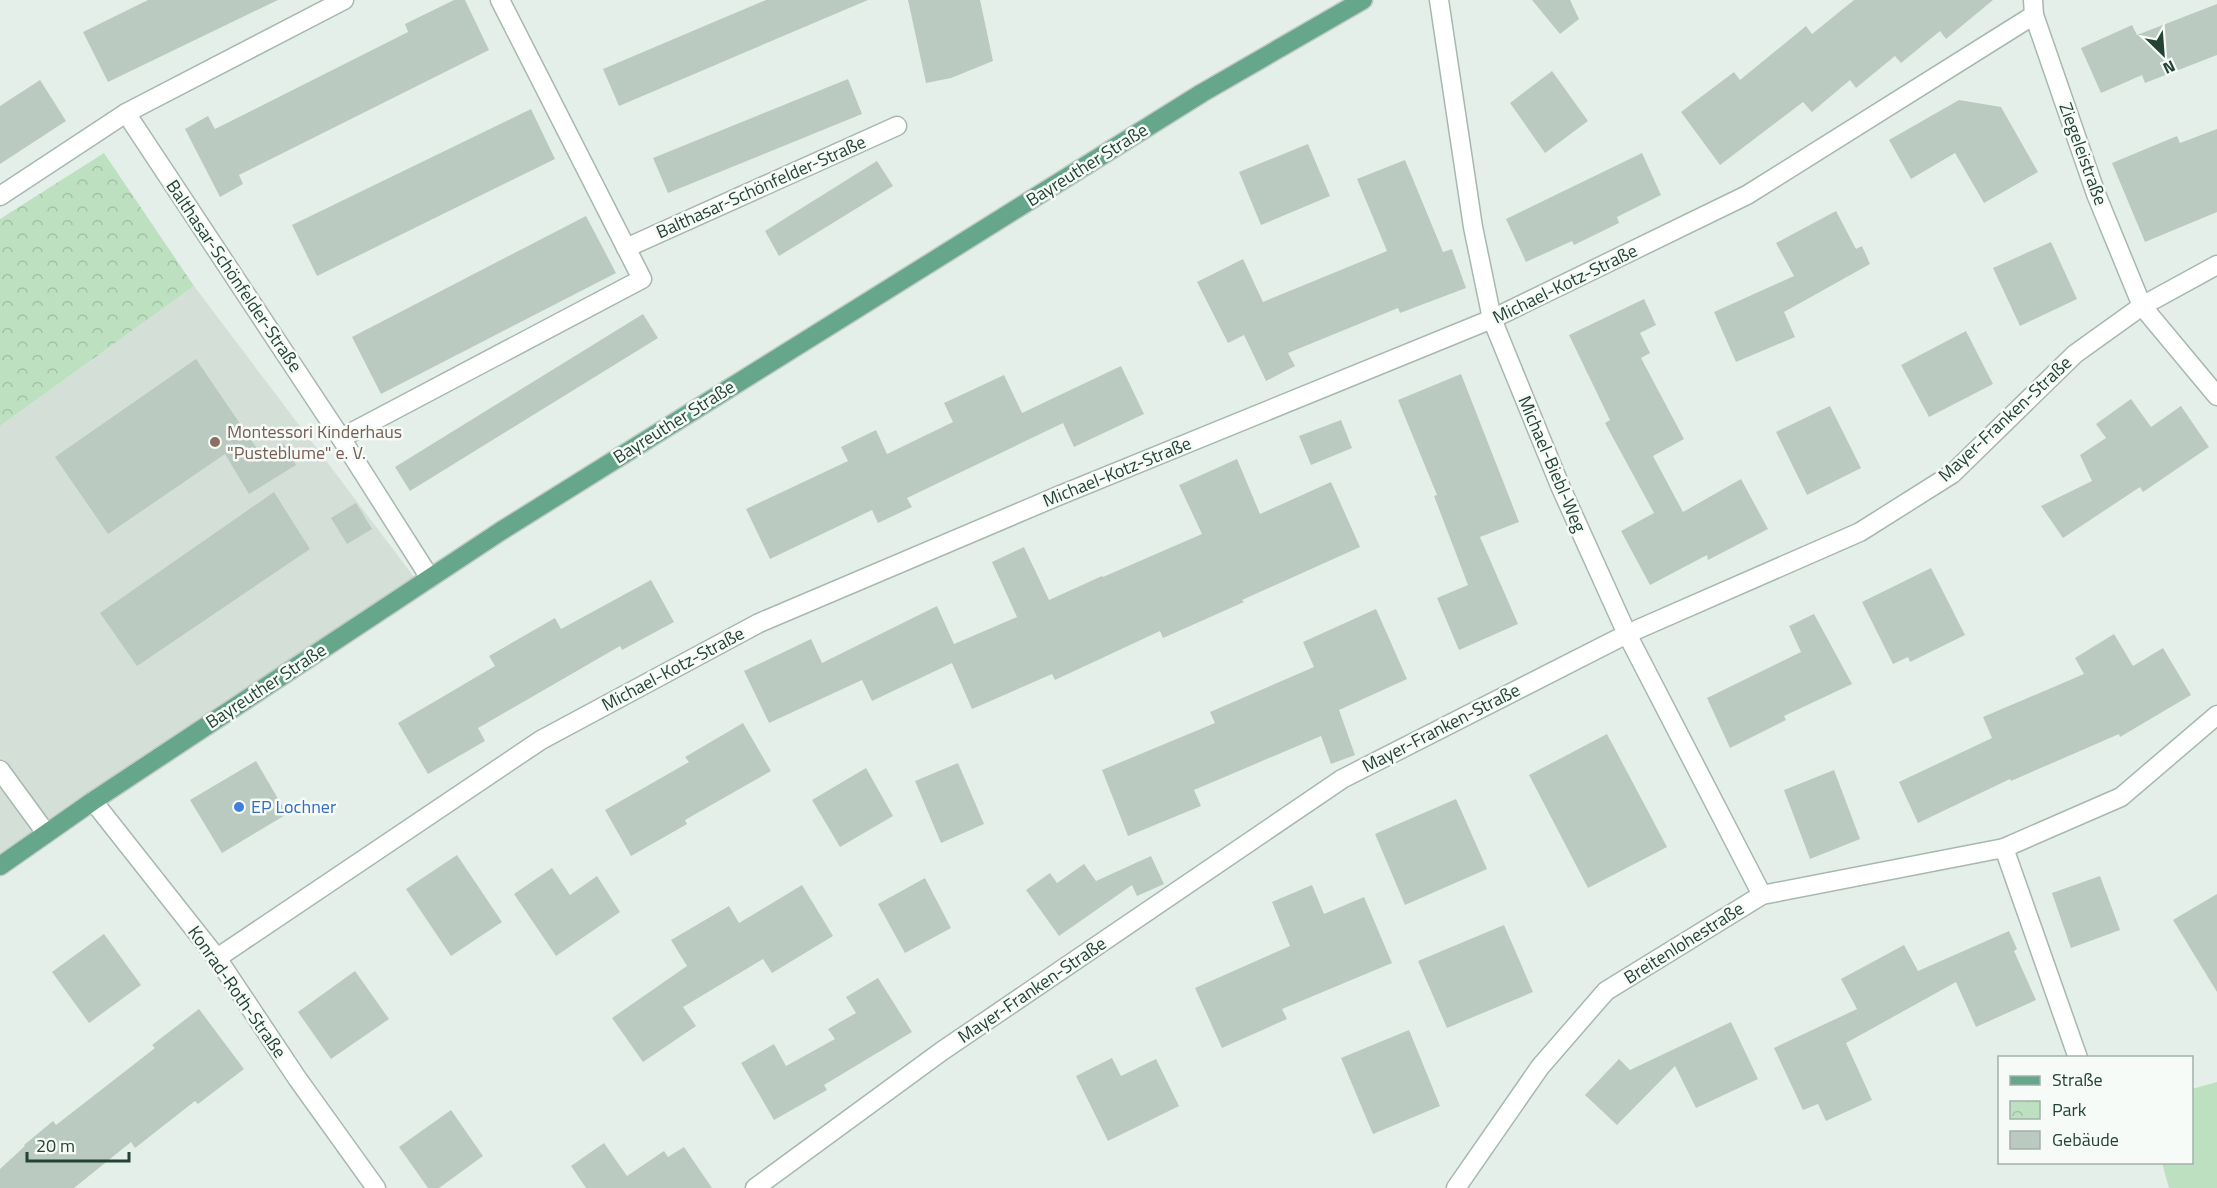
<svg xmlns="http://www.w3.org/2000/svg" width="2217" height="1188" viewBox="0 0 2217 1188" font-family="'Titillium Web',sans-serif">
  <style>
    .built { fill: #d3dfd7 }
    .grass { fill: #bde1c0 }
    .park { fill: url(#park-crowns) }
    .building { fill: #bacac1 }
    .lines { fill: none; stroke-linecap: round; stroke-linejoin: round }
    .minor-casing { stroke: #a7b8af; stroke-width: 21 }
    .primary-casing { stroke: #c1cac6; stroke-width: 21 }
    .minor { stroke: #fff; stroke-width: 18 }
    .primary { stroke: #66a78c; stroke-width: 18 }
    .education-dot { fill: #8d6e63; stroke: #f6fbf8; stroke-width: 2 }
    .shop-dot { fill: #3f7fe0; stroke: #f6fbf8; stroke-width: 2 }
    .labels { text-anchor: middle; stroke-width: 5; stroke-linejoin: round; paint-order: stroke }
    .street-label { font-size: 18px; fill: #224335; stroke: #f6fbf8 }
    .education-label { font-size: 18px; fill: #785e54; stroke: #f6fbf8; text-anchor: start }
    .shop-label { font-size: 18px; fill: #366cbe; stroke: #f6fbf8; text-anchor: start }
  </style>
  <defs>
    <pattern id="park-crowns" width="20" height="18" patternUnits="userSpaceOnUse" patternTransform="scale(1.5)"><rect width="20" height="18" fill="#bde1c0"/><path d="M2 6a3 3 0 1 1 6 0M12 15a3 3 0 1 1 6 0" fill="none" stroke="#a2c2a6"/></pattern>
  </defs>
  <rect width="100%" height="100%" fill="#e5efe9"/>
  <!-- built -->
  <path class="built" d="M194,286L420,585L0,873V426Z"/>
  <!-- grass -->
  <path class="grass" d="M2217,1082V1188H2169L2162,1163L2192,1162V1089Z"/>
  <!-- park -->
  <path class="park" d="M104,153L194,286L0,426V219Z"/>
  <!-- building -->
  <g class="building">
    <path d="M148,0H278L108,82L83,32Z"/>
    <path d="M454,0H465L489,50L239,175L243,184L220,197L185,129L208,116L215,129L408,32L405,24Z"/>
    <path d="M766,0H868L619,106L603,69Z"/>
    <path d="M908,0H980L993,61L951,78L926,83Z"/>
    <path d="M1532,0H1570L1579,19L1560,34Z"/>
    <path d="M1854,0H1993L1946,39L1940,31L1901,63L1895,56L1856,88L1850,80L1812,112L1803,102L1720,165L1681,112L1734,72L1740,80L1806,26L1812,34Z"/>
    <path d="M2217,4V55L2145,83L2142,75L2101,93L2081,48L2132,25L2137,35Z"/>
    <path d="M1552,71L1588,121L1545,153L1510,103Z"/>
    <path d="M848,79L862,114L668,193L653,158Z"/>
    <path d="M40,80L66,121L0,164V106Z"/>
    <path d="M1959,100L2001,107L2038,172L1984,203L1955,153L1911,179L1889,140Z"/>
    <path d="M531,109L555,159L317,276L292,225Z"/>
    <path d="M2217,129V212L2145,242L2112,163L2177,136L2180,143Z"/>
    <path d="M1308,144L1330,196L1261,225L1239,172Z"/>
    <path d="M1642,153L1661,195L1617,217L1619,223L1574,245L1572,241L1526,262L1506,219Z"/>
    <path d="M1405,160L1443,252L1452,249L1466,288L1400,313L1398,308L1288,353L1295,366L1266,381L1244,335L1228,343L1197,282L1243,259L1263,302L1387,251L1357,179Z"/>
    <path d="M877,161L893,186L779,256L765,231Z"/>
    <path d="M1836,211L1856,249L1862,246L1870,264L1784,312L1795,337L1736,362L1714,312L1794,276L1776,243Z"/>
    <path d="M586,216L616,273L381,394L352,337Z"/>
    <path d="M2051,242L2077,299L2020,326L1993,268Z"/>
    <path d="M1644,299L1656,325L1640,333L1650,353L1641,358L1684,439L1653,456L1683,512L1741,479L1768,529L1708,560L1707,555L1650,585L1621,531L1654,513L1605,423L1610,420L1569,335Z"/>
    <path d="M643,314L658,338L410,491L395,467Z"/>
    <path d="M1966,331L1993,384L1929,417L1901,365Z"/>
    <path d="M196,359L262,456L283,443L296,465L249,494L225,454L108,534L55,457Z"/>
    <path d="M1121,366L1144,414L1074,447L1063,423L907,498L912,507L878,523L872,510L770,559L746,509L848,461L841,447L876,430L887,454L953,422L944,403L1004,375L1022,413Z"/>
    <path d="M1461,374L1519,522L1480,537L1518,624L1459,650L1437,598L1468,585L1434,496L1437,495L1398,400Z"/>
    <path d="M2131,399L2151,427L2181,406L2209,447L2143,492L2140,487L2063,538L2041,506L2092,481L2080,455L2106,438L2096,424Z"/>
    <path d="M1830,406L1861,468L1807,495L1776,432Z"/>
    <path d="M1341,420L1352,448L1311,465L1299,436Z"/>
    <path d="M1237,459L1260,514L1331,482L1360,547L1242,600L1244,602L1163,638L1160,631L1055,680L1052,674L972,709L952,663L872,701L862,680L769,723L744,671L811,639L822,663L937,606L954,644L1017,617L992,562L1024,547L1049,600L1102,576L1103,577L1202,534L1179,485Z"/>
    <path d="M274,492L310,549L137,666L100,613Z"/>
    <path d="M356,503L372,529L347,544L331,518Z"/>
    <path d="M1931,568L1965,635L1910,662L1908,657L1893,664L1862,602Z"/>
    <path d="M651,580L674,622L622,650L620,646L478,728L485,741L428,774L398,723L495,666L489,656L555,618L561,629Z"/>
    <path d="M1376,609L1407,679L1339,710L1355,755L1331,764L1321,736L1194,790L1201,806L1128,836L1102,770L1215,723L1210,712L1314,667L1303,642Z"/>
    <path d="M1814,614L1852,684L1784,716L1786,720L1730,748L1707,698L1801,652L1789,626Z"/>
    <path d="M2114,634L2133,666L2163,648L2191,695L2120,737L2119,734L2011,781L2010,779L1918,823L1899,782L1992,738L1983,717L2084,674L2075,658Z"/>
    <path d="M743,723L771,771L685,820L687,824L631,856L605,810L689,762L685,757Z"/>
    <path d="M1607,734L1667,847L1588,888L1529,775Z"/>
    <path d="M256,761L287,814L222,853L190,800Z"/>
    <path d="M958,763L984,824L941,843L915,781Z"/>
    <path d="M866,768L893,816L840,847L812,800Z"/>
    <path d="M1834,770L1860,839L1810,859L1784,790Z"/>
    <path d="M1456,799L1487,869L1405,905L1375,834Z"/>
    <path d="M457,855L502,922L451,956L406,889Z"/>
    <path d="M1151,856L1164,884L1137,896L1132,885L1059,936L1026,890L1050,873L1057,883L1084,864L1096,881Z"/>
    <path d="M552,868L570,895L597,876L620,912L556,956L514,894Z"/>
    <path d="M2100,876L2120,930L2071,948L2052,893Z"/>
    <path d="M925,878L951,928L905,953L878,904Z"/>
    <path d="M802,885L833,936L772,973L763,959L683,1007L696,1026L643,1062L612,1018L687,966L671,940L729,906L739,923Z"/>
    <path d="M1312,885L1324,914L1364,897L1392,963L1282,1009L1287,1019L1222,1048L1195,988L1290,946L1272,902Z"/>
    <path d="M2217,894V992L2173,920Z"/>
    <path d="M1504,925L1533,992L1447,1028L1418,961Z"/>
    <path d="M2009,931L2017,949L2014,951L2036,1000L1976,1027L1956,982L1846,1043L1872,1100L1826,1121L1818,1104L1803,1110L1774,1048L1857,1009L1841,979L1904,945L1918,971Z"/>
    <path d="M104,934L141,985L89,1023L52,972Z"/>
    <path d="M355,971L389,1019L331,1059L298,1012Z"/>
    <path d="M878,978L912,1032L824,1085L827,1090L774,1120L741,1063L774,1044L786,1066L835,1039L828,1029L856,1013L846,997Z"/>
    <path d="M199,1009L244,1069L198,1104L195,1101L135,1148L131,1142L74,1188H0V1169L25,1146L24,1145L53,1121L56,1125L155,1048L152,1045Z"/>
    <path d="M1731,1022L1758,1079L1696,1108L1675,1066L1617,1125L1585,1095L1619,1059L1630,1070Z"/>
    <path d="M1409,1030L1440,1106L1373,1134L1341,1058Z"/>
    <path d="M1112,1058L1121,1076L1156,1059L1179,1106L1108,1141L1076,1076Z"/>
    <path d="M451,1110L483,1156L439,1188H428L399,1147Z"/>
    <path d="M604,1143L627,1176L664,1151L668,1157L684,1147L712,1188H586L571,1166Z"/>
  </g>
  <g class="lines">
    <defs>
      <g id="minor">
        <path d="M1439,0L1473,227L1492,319L1561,488L1627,634L1762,895"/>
        <path d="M2033,0L2034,15L2096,194L2142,306L2217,396"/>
        <path d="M126,113L341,438L430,578"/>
        <path d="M0,196L126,113L344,0"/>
        <path d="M626,248L897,126"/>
        <path d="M341,438L642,279L500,0"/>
        <path d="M0,770L46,833"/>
        <path d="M93,801L217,958L297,1078L376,1188"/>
        <path d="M2004,848L2078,1058"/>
        <path d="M217,958L541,740L759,623L1058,496L1492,319L1747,195L2034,15"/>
        <path d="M755,1188L942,1051L1342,779L1627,634L1860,532L1952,474L2075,354L2142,306L2217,265"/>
        <path d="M1456,1188L1540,1067L1606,991L1762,895L2004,848L2121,797L2217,715"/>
      </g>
      <path id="primary" d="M0,866L93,801L501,531L1202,93L1363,0"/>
    </defs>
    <!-- minor casing -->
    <use href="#minor" class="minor-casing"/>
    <!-- primary casing -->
    <use href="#primary" class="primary-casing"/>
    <!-- minor -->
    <use href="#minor" class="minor"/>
    <!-- primary -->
    <use href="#primary" class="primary"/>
  </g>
  <!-- markers -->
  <circle class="education-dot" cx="215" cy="442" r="6"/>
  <circle class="shop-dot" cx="239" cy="807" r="6"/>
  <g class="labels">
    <!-- street labels -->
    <g class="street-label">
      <text transform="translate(2083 154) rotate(70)" y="6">Ziegeleistraße</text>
      <text transform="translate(1087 165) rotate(-32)" y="6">Bayreuther Straße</text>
      <text transform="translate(761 187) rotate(-24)" y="6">Balthasar-Schönfelder-Straße</text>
      <text transform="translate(234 276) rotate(56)" y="6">Balthasar-Schönfelder-Straße</text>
      <text transform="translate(1565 284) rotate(-26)" y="6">Michael-Kotz-Straße</text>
      <text transform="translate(2005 419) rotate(-43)" y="6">Mayer-Franken-Straße</text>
      <text transform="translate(674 422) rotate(-32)" y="6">Bayreuther Straße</text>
      <text transform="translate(1552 464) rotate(67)" y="6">Michael-Biebl-Weg</text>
      <text transform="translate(1117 472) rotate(-22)" y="6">Michael-Kotz-Straße</text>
      <text transform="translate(673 669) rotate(-28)" y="6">Michael-Kotz-Straße</text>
      <text transform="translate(266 686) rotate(-33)" y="6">Bayreuther Straße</text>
      <text transform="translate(1441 728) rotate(-27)" y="6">Mayer-Franken-Straße</text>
      <text transform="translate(1684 943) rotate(-32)" y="6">Breitenlohestraße</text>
      <text transform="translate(1032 990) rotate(-34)" y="6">Mayer-Franken-Straße</text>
      <text transform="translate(237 992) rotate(55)" y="6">Konrad-Roth-Straße</text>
    </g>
    <!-- education labels -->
    <g class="education-label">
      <text x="227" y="438">Montessori Kinderhaus<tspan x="227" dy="21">"Pusteblume" e. V.</tspan></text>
    </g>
    <!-- shop labels -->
    <g class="shop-label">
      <text x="251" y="813">EP Lochner</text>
    </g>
  </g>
  <!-- legend -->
  <rect x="1998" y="1056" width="195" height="108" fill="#f6fbf8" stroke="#a1b1aa" stroke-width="1.5"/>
  <rect x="2010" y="1076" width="30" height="9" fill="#66a78c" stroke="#a1b1aa" stroke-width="1.5"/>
  <text x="2052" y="1086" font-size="18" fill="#224335">Straße</text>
  <rect x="2010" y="1101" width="30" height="18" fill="url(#park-crowns)" stroke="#a1b1aa" stroke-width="1.5"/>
  <text x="2052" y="1116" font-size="18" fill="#224335">Park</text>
  <rect x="2010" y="1131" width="30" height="18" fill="#bacac1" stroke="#a1b1aa" stroke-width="1.5"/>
  <text x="2052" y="1146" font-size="18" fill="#224335">Gebäude</text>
  <!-- north arrow -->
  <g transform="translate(2163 54) rotate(155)" stroke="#f6fbf8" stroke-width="4.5" paint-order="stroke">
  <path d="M0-4.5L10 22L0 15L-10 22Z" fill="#224335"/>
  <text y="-9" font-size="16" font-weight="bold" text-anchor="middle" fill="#224335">N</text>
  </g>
  <!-- scale -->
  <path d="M27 1152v9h102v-9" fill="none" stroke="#224335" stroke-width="3"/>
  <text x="36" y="1152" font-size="18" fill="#224335" stroke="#f6fbf8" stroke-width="4.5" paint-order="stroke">20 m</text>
</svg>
